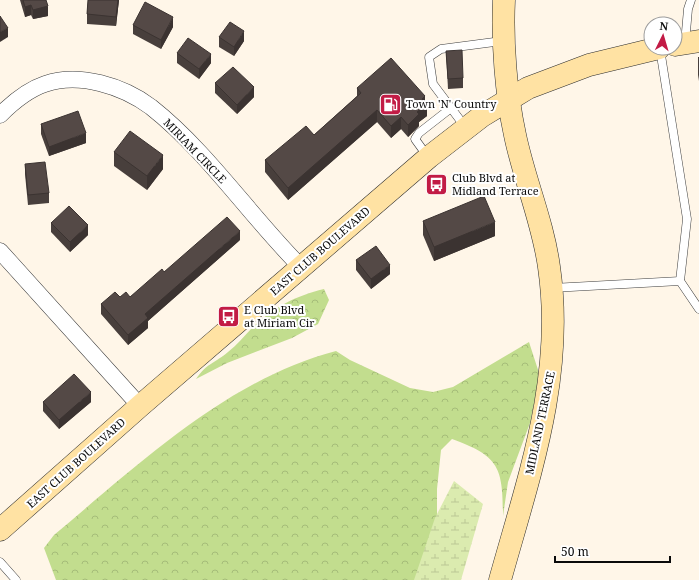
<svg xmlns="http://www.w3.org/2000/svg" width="699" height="580" viewBox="0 0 699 580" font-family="'Noto Serif',serif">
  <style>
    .forest { fill: url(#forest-crowns) }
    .wetland { fill: url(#wetland-marsh) }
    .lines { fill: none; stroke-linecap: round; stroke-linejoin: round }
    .lane-casing { stroke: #3d3d3d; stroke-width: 9 }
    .street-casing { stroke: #3d3d3d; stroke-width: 17 }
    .secondary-casing { stroke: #2c2c2c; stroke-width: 23 }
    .lane { stroke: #fff; stroke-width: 8 }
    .street { stroke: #fff; stroke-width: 16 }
    .secondary { stroke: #ffe2a3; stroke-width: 22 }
    .wall { fill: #483f3c }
    .shaded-wall { fill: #3b3331 }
    .building { fill: #544946; stroke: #3b3331 }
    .labels { text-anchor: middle; stroke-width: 4; stroke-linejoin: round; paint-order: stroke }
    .poi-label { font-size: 11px; fill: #0a0a0a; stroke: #fff; text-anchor: start }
    .street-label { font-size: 11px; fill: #0a0a0a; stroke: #fff }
  </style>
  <defs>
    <pattern id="forest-crowns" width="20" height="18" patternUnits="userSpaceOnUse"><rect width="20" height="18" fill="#c2dd8e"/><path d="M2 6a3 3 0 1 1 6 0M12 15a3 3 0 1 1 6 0" fill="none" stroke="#a5bc79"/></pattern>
    <pattern id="wetland-marsh" width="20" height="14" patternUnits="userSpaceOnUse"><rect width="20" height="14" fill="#dbebaf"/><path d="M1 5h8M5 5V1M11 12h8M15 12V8" fill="none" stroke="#bbc895"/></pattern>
  </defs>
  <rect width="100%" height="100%" fill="#fff6e8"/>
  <!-- forest -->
  <g class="forest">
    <path d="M324,289L329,300L318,324L292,338L227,363L196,379C207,363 215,363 228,352C237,345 244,336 252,328C274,307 295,296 324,289Z"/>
    <path d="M529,342L540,376L530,423L508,482L503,516C503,467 499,456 452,439L441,450L437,489V529L424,580H56L44,548L54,535C138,465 228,379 336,351L350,360L410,388L433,392L453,387Z"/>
  </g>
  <!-- wetland -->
  <path class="wetland" d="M454,481L483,504L461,580H414L435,518Z"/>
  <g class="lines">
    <defs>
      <g id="lane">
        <path d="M685,43L688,9L691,0"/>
        <path d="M660,49L687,219L680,281"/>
        <path d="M466,128L433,84L429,57L441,49L502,41"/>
        <path d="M428,157L415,139L419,133L451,108"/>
        <path d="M552,288L680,281L699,309"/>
        <path d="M0,562L16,580"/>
      </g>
      <g id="street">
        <path d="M0,115C13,102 27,90 45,84C79,72 123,86 151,107C208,152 250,216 301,267"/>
        <path d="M0,251L140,406"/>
      </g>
      <g id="secondary">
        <path d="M675,45L699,41"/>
        <path d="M0,530L140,406L429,157L482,116L528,88L589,65L659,48"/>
        <path d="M500,580C529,476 565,376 549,267C543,222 524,179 515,135C506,94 502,42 504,0"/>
      </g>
    </defs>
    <!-- lane casing -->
    <use href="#lane" class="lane-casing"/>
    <!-- street casing -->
    <use href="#street" class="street-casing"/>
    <!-- secondary casing -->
    <use href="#secondary" class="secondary-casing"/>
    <!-- lane -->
    <use href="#lane" class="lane"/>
    <!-- street -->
    <use href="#street" class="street"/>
    <!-- secondary -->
    <use href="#secondary" class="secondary"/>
  </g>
  <!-- wall -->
  <g class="wall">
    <path d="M20,0H46L48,16L33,19L31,15L25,17Z"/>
    <path d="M88,0H119L116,26L87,24V14Z"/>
    <path d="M133,25L173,27L161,49L133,34Z"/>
    <path d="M219,37L244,41L234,56L219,47Z"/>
    <path d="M446,51L463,78V88L448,89Z"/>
    <path d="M177,53L211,63L199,79L177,63Z"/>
    <path d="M698,57H699V81L698,75Z"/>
    <path d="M215,83L254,97L237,114L215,93Z"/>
    <path d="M357,88L425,102L427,116L419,122V126L408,137L401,129L391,138L377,122L288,200L265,172V160L314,135L357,96Z"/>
    <path d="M41,124L86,143L49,156L41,134Z"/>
    <path d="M114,152L163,169L147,190L114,166Z"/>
    <path d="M25,164L49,193V203L28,205L25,174Z"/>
    <path d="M423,221L495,236L434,261L423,235Z"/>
    <path d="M51,223L88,235L70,252L51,232Z"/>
    <path d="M240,240L148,321V328L128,345L101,314V304L130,297L164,272Z"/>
    <path d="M356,260L390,274L371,289L356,270Z"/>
    <path d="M43,402H91L59,429L43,411Z"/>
  </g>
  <!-- shaded-wall -->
  <g class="shaded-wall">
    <path d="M118,0H119L116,26V17Z"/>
    <path d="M31,5V15L25,17V7Z"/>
    <path d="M48,6V16L33,19V10Z"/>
    <path d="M173,17V27L161,49V40Z"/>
    <path d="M8,28V37L0,42V32Z"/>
    <path d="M244,31V41L234,56V47Z"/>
    <path d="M211,54V63L199,79V69Z"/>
    <path d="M254,87V97L237,114V105Z"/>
    <path d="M425,96V105L427,104V116L419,122V126L408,137V125L417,112L422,99Z"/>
    <path d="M377,110V122L288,200V188Z"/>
    <path d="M401,117V129L391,138V126Z"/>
    <path d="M86,133V143L49,156V147Z"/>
    <path d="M163,155V169L147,190V176Z"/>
    <path d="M495,222V236L434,261V247Z"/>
    <path d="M88,225V235L70,252V242Z"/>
    <path d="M240,231V240L148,321V328L128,345V335L145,314Z"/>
    <path d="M390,265V274L371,289V279Z"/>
    <path d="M91,392V402L59,429V420Z"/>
  </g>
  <!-- building -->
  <g class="building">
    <path d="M23,0H46L48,6L33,10L31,5L25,7Z"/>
    <path d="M88,0H118L116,17L87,14Z"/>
    <path d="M145,2L173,17L161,40L133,25Z"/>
    <path d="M0,16L8,28L0,32Z"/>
    <path d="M230,22L244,31L234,47L219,37Z"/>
    <path d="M188,38L211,54L199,69L177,53Z"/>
    <path d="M462,50L463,78L448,79L446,51Z"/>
    <path d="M391,58L425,96L422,99L427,104L417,112L419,114L408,125L401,117L391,126L377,110L288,188L265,160L306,126L314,135L361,93L357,88Z"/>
    <path d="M233,67L254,87L237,105L215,83Z"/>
    <path d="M78,111L86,133L49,147L41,124Z"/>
    <path d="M130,131L163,155L147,176L114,152Z"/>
    <path d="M45,162L49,193L28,195L25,164Z"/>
    <path d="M484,196L495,222L434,247L423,221Z"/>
    <path d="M69,206L88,225L70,242L51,223Z"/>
    <path d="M227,217L240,231L145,314L148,318L128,335L101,304L115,292L120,297L126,292L130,297L162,269L164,272Z"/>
    <path d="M376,246L390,265L371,279L356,260Z"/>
    <path d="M74,374L91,392L59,420L43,402Z"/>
  </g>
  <!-- icons -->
  <defs>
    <symbol id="fuel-square" viewBox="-11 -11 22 22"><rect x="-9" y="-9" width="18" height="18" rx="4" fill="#c21b45" stroke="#fff"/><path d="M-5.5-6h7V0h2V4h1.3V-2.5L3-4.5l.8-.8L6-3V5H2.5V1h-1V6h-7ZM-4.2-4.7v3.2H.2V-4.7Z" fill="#fff"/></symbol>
    <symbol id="bus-square" viewBox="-11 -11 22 22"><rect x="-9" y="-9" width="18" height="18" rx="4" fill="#c21b45" stroke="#fff"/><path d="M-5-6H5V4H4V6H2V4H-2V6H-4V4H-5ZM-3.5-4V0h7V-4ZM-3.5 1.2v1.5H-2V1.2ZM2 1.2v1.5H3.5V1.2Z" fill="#fff"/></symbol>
  </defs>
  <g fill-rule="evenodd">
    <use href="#fuel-square" x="378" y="92" width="25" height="25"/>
    <use href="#bus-square" x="424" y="172" width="25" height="25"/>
    <use href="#bus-square" x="216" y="304" width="25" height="25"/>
  </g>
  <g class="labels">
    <!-- poi labels -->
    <g class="poi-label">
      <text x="406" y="108">Town 'N' Country</text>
      <text x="452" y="182">Club Blvd at<tspan x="452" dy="13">Midland Terrace</tspan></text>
      <text x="244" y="314">E Club Blvd<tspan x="244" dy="13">at Miriam Cir</tspan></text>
    </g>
    <!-- street labels -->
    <g class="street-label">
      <text transform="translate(195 151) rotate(46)" y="4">MIRIAM CIRCLE</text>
      <text transform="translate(320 251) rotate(-41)" y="4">EAST CLUB BOULEVARD</text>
      <text transform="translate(540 423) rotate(-78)" y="4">MIDLAND TERRACE</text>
      <text transform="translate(76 463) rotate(-42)" y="4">EAST CLUB BOULEVARD</text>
    </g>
  </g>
  <!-- north arrow -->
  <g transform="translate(663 36) rotate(5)"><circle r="19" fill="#ffffff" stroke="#9d9d9d"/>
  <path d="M0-3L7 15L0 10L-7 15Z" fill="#c21b45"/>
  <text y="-6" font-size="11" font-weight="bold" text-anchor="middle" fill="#0a0a0a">N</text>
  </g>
  <!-- scale -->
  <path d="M555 556v6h115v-6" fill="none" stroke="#0a0a0a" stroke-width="2"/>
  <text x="561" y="556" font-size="12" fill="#0a0a0a" stroke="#ffffff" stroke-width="3" paint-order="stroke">50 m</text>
</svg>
